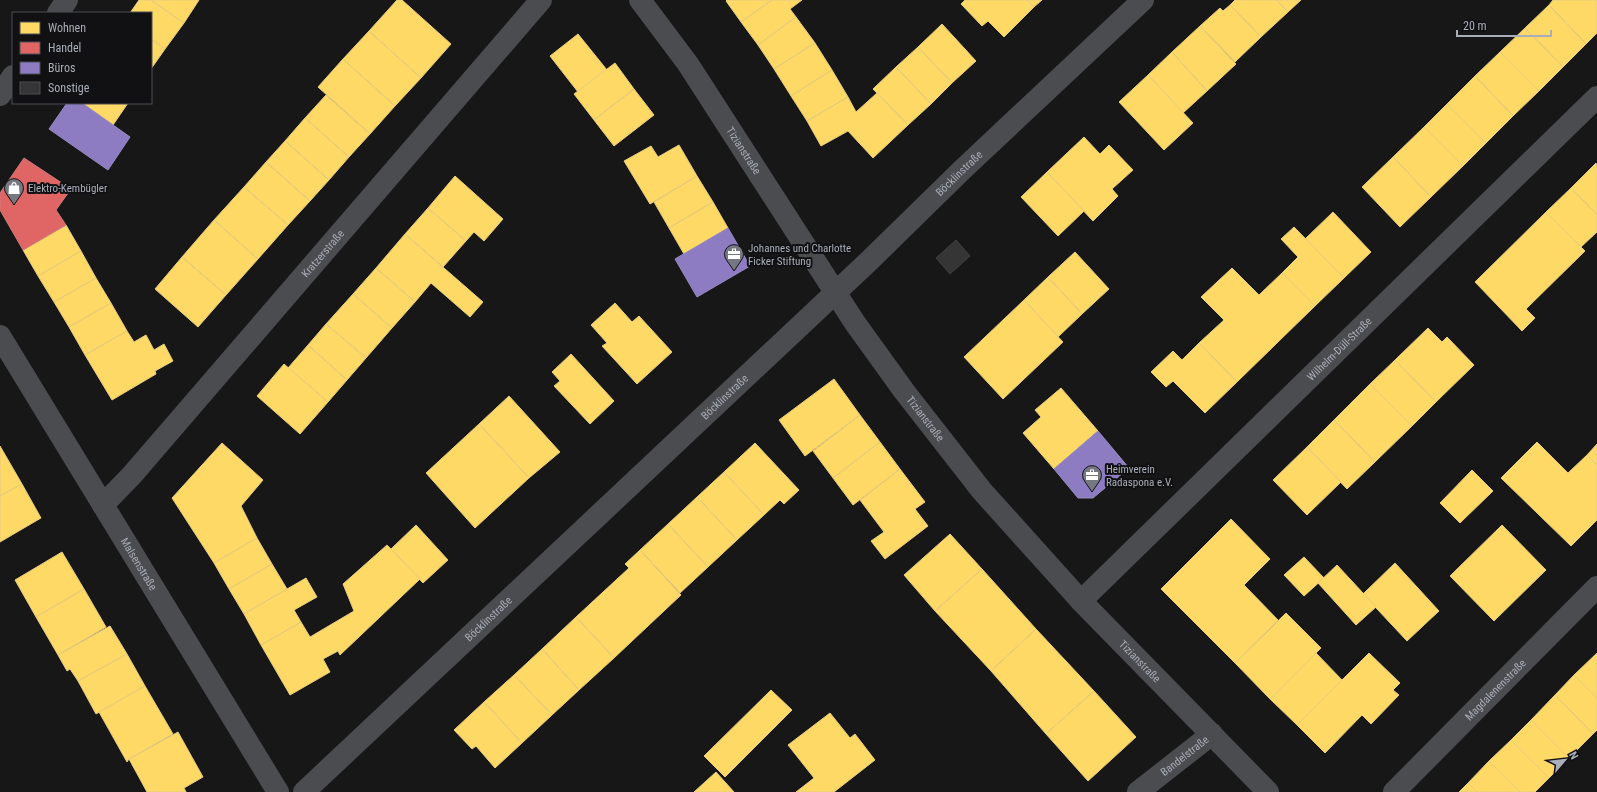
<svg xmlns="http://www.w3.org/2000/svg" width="1597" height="792" viewBox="0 0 1597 792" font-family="'Roboto Condensed',sans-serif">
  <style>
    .homes { fill: #ffd966; stroke: #e5cc7f }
    .shops { fill: #e06666; stroke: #cf7b7f }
    .offices { fill: #8e7cc3; stroke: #968bc0 }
    .building { fill: #353536; stroke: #3f4043 }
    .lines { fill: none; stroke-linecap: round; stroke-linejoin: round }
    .street { stroke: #4b4c50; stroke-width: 22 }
    .labels { text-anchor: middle; stroke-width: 4; stroke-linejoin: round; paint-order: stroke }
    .street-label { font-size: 11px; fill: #a8adb8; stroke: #111113 }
    .poi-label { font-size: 11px; fill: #a8adb8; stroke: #111113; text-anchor: start }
  </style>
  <rect width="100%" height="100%" fill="#171717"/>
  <!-- homes -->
  <g class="homes">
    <path d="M139,0H151L184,23L165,49L151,39V13H130Z"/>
    <path d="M151,0H199L184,23Z"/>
    <path d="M397,0H402L451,44L421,78L369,31Z"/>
    <path d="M727,0H772L741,22L726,1Z"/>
    <path d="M772,0H802L790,9L796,17L758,45L741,22Z"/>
    <path d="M965,0H1027L1034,7L1004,37L988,21L982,26L961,4Z"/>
    <path d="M1027,0H1042L1034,7Z"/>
    <path d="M1235,0H1277L1288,12L1261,37L1230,5Z"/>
    <path d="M1277,0H1301L1288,12Z"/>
    <path d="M1553,0H1597V33L1586,44L1549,5Z"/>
    <path d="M1230,5L1261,37L1235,62L1200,26L1220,8L1223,11Z"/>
    <path d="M1549,5L1586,44L1563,67L1525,28Z"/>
    <path d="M796,17L815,43L774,69L758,45Z"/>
    <path d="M942,24L976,61L952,83L918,47Z"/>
    <path d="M1200,26L1236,64L1207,91L1172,52Z"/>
    <path d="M1525,28L1563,67L1539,91L1500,52Z"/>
    <path d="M369,31L421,78L395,106L343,59Z"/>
    <path d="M578,34L607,70L578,92L550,56Z"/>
    <path d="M151,39L165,49L151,69Z"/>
    <path d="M815,43L832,70L791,96L774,69Z"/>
    <path d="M918,47L952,83L931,104L896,67Z"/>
    <path d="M1172,52L1207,91L1183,113L1148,75Z"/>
    <path d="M1500,52L1539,91L1513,116L1475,76Z"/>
    <path d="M343,59L395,106L370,134L318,87Z"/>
    <path d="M615,63L634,89L594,120L574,94Z"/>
    <path d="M896,67L931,104L908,125L873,89Z"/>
    <path d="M832,70L848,97L807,121L791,96Z"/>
    <path d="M1148,75L1193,123L1164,150L1119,102Z"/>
    <path d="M1475,76L1513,116L1486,143L1447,104Z"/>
    <path d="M634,89L654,115L614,146L594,120Z"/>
    <path d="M877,93L908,125L873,158L848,131L821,146L807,121L848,97L856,112Z"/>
    <path d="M326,95L370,134L349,157L305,118Z"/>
    <path d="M82,103H128L113,125Z"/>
    <path d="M1447,104L1486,143L1463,166L1424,127Z"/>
    <path d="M305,118L349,157L329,180L285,141Z"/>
    <path d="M1424,127L1463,166L1431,197L1393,157Z"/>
    <path d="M1084,137L1100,154L1109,145L1133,170L1112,189L1118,196L1093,221L1047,172Z"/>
    <path d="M285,141L329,180L310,201L266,162Z"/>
    <path d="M679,145L697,176L650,204L624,161L651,146L658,157Z"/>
    <path d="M1393,157L1431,197L1400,227L1362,187Z"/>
    <path d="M266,162L310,201L288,225L244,187Z"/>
    <path d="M1596,163L1597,165V215L1571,188Z"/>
    <path d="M1047,172L1084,211L1058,236L1021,197Z"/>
    <path d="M455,176L503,219L484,241L474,232L466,241L428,208Z"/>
    <path d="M697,176L713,202L669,228L654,202Z"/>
    <path d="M244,187L288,225L258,259L214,220Z"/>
    <path d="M1571,188L1597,215V232L1581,247L1546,212Z"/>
    <path d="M713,202L728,228L684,254L669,228Z"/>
    <path d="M428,208L466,241L443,267L405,234Z"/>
    <path d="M1333,212L1371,252L1344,278L1305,239Z"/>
    <path d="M1546,212L1585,251L1526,309L1535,318L1522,331L1475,282Z"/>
    <path d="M214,220L258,259L226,295L182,257Z"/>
    <path d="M66,225L81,251L38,276L23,250Z"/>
    <path d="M1294,227L1344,278L1315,306L1282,273L1298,257L1281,239Z"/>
    <path d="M405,234L483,302L470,317L431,283L415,302L376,268Z"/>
    <path d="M81,251L96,278L54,302L38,276Z"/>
    <path d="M1075,252L1109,289L1082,314L1048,277Z"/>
    <path d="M182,257L226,295L198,327L155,289Z"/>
    <path d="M376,268L415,302L392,328L353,294Z"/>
    <path d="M1232,268L1259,295L1282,273L1315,306L1237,382L1199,343L1224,320L1201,297Z"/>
    <path d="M1048,277L1082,314L1058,337L1024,300Z"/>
    <path d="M96,278L111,303L69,327L54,302Z"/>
    <path d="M353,294L392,328L366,358L326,324Z"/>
    <path d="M1024,300L1063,342L1003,399L964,357Z"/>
    <path d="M111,303L127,331L85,355L69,327Z"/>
    <path d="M615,303L632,322L639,316L672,352L637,384L602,346L607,343L591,325Z"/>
    <path d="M326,324L366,358L347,380L308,345Z"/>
    <path d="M1428,328L1442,342L1447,337L1474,365L1436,402L1395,360Z"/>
    <path d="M127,331L134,342L146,335L154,350L164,344L173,361L155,371L156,374L112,400L85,355Z"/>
    <path d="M1199,343L1237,382L1205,413L1173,381L1166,387L1151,372L1173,351L1182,360Z"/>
    <path d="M308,345L347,380L328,402L288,368Z"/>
    <path d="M571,354L614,401L590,424L554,386L560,381L552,372Z"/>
    <path d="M1395,360L1436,402L1412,426L1370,384Z"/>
    <path d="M284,364L328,402L300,434L257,396Z"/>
    <path d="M834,379L860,415L805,456L779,420Z"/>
    <path d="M1370,384L1412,426L1375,462L1334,420Z"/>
    <path d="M1061,388L1098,431L1054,469L1023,433L1041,417L1035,410Z"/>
    <path d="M509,396L560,452L529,478L479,424Z"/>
    <path d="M860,415L880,442L833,478L813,451Z"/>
    <path d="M1334,420L1375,462L1347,489L1307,447Z"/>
    <path d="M479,424L529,478L475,528L426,473Z"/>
    <path d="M880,442L900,469L853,505L833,478Z"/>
    <path d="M1537,442L1568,473L1587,455L1597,465V520L1571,546L1501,478Z"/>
    <path d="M222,443L263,480L241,506L257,538L214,563L172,498Z"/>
    <path d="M755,443L799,490L784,504L780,500L764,515L724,472Z"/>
    <path d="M1597,444V465L1587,455Z"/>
    <path d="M0,446L22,484L0,496Z"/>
    <path d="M1307,447L1341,482L1307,515L1273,480Z"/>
    <path d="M900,469L925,502L915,509L928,526L885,559L871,541L884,532L860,500Z"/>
    <path d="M1472,470L1493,491L1460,523L1440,503Z"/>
    <path d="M724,472L764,515L737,540L697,497Z"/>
    <path d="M22,484L41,518L0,542V496Z"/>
    <path d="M697,497L737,540L708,567L668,524Z"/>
    <path d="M1231,519L1270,559L1244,585L1278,620L1235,663L1161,589Z"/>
    <path d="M668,524L708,567L680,593L640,550Z"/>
    <path d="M416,525L448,560L423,583L391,549Z"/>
    <path d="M1502,525L1546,570L1494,621L1450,576Z"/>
    <path d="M950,534L982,569L935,611L904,575Z"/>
    <path d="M257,538L272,564L229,589L214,563Z"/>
    <path d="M387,545L420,579L340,655L338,651L323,659L330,672L290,695L261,645L301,622L310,637L354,611L343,584Z"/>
    <path d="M640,550L681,595L614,658L576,617L629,568L625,564Z"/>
    <path d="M62,552L84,589L36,617L15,580Z"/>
    <path d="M1304,557L1324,578L1304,596L1284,575Z"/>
    <path d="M1395,563L1439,611L1407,641L1363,594Z"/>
    <path d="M272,564L287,589L244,614L229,589Z"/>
    <path d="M1337,565L1376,607L1356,625L1318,583Z"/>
    <path d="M982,569L1036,629L991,671L935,611Z"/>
    <path d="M306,578L317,597L294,610L301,622L261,645L244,614Z"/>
    <path d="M84,589L106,627L58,655L36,617Z"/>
    <path d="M1286,613L1321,648L1270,699L1235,663Z"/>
    <path d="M576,617L614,658L579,690L542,649Z"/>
    <path d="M110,626L127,654L78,681L70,669L67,671L58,655Z"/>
    <path d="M1036,629L1094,691L1046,734L991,671Z"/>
    <path d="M542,649L579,690L552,715L514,675Z"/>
    <path d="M1316,653L1342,680L1297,725L1270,699Z"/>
    <path d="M1369,653L1400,683L1393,690L1399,695L1371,724L1362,715L1325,753L1297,725Z"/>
    <path d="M1597,653V698L1574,675Z"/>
    <path d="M127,654L145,686L96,714L78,681Z"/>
    <path d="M514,675L552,715L522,743L484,702Z"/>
    <path d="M1574,675L1597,698V730L1593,734L1555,695Z"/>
    <path d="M145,686L173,734L129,759L127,762L99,712Z"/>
    <path d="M771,690L792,710L725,777L704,756Z"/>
    <path d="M1094,691L1136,737L1088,781L1046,734Z"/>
    <path d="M1555,695L1593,734L1569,758L1531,720Z"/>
    <path d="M484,702L522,743L495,768L476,746L472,749L454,730Z"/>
    <path d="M830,713L850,738L855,734L875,760L834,792H796L814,778L788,745Z"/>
    <path d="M1531,720L1569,758L1549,778L1511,740Z"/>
    <path d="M178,732L203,777L184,788L186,792H147L129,759Z"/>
    <path d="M1511,740L1549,778L1535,792H1520L1489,761Z"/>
    <path d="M1489,761L1520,792H1477L1468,783Z"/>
    <path d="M716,772L734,792H694Z"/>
    <path d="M1468,783L1477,792H1459Z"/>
  </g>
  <!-- shops -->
  <path class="shops" d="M24,158L71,189L56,210L66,225L23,250L0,210V193Z"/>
  <!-- offices -->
  <g class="offices">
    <path d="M67,103H82L130,137L108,170L49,129Z"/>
    <path d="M728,228L750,266L697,297L675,259Z"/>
    <path d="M1098,431L1129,468L1093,498H1078L1054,469Z"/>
  </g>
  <!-- building -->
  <path class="building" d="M956,240L970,256L950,274L936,258Z"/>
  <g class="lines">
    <!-- street -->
    <g class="street">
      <path id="s1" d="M640,0L688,64L855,323L904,391L982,491L1081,601L1268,792"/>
      <path d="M58,13L67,0"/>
      <path d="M0,95L13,76"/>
      <path id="s2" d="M0,336L278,792"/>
      <path id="s3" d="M103,505L132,475L541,0"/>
      <path id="s4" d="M1081,601L1597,97"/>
      <path id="s5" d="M304,792L869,261L962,170L1143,0"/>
      <path id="s6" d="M1138,792L1212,734"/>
      <path id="s7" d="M1394,792L1597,587"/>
    </g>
  </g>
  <!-- icons -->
  <defs>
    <symbol id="shop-pin" viewBox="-11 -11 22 30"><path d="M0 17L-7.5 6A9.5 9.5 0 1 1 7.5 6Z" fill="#757880" stroke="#111113"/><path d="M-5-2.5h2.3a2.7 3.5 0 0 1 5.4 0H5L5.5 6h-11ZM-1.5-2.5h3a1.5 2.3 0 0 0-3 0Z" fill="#fff"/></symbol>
    <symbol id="office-pin" viewBox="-11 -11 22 30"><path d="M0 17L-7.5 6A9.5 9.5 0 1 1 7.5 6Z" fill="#757880" stroke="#111113"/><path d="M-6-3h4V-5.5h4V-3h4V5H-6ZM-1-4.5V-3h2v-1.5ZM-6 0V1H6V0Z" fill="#fff"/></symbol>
  </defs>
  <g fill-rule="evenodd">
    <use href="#shop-pin" x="3" y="177" width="22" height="30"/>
    <use href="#office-pin" x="723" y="243" width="22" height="30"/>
    <use href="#office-pin" x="1081" y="464" width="22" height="30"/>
  </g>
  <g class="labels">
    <!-- street labels -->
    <g class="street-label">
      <text dy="4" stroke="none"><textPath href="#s1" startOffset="183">Tizianstraße</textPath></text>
      <text dy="4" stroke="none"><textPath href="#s5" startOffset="901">Böcklinstraße</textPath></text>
      <text dy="4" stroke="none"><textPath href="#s3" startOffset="334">Kratzerstraße</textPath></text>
      <text dy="4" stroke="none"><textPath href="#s4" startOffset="361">Wilhelm-Düll-Straße</textPath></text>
      <text dy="4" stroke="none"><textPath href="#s5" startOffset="577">Böcklinstraße</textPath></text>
      <text dy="4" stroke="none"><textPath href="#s1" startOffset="507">Tizianstraße</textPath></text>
      <text dy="4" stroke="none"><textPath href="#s2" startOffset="267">Malsenstraße</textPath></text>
      <text dy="4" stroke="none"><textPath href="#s5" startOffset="253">Böcklinstraße</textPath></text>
      <text dy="4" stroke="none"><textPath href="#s1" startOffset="831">Tizianstraße</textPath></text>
      <text dy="4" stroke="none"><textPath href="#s7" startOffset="144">Magdalenenstraße</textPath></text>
      <text dy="4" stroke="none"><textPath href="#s6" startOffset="59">Bandelstraße</textPath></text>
    </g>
    <!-- poi labels -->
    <g class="poi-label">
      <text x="28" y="192">Elektro-Kembügler</text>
      <text x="748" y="252">Johannes und Charlotte<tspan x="748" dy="13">Ficker Stiftung</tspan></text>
      <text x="1106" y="473">Heimverein<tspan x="1106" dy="13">Radaspona e.V.</tspan></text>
    </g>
  </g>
  <!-- legend -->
  <rect x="12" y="12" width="140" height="92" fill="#111113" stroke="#4d4f55"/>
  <rect x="20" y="22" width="20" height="12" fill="#ffd966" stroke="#4d4f55"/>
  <text x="48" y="32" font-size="12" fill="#a8adb8">Wohnen</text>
  <rect x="20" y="42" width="20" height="12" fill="#e06666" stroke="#4d4f55"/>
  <text x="48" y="52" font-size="12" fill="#a8adb8">Handel</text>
  <rect x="20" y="62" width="20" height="12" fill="#8e7cc3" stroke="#4d4f55"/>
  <text x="48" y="72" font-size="12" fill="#a8adb8">Büros</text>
  <rect x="20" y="82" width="20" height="12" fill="#353536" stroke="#4d4f55"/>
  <text x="48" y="92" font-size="12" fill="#a8adb8">Sonstige</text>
  <!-- north arrow -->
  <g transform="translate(1565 760) rotate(62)" stroke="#111113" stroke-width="3" paint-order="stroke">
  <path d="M0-3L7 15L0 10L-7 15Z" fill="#a8adb8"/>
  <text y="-6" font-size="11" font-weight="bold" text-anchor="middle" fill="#a8adb8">N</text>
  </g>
  <!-- scale -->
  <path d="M1457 30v6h94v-6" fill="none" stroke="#a8adb8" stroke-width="2"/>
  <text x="1463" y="30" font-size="12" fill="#a8adb8" stroke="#111113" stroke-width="3" paint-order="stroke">20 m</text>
</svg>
